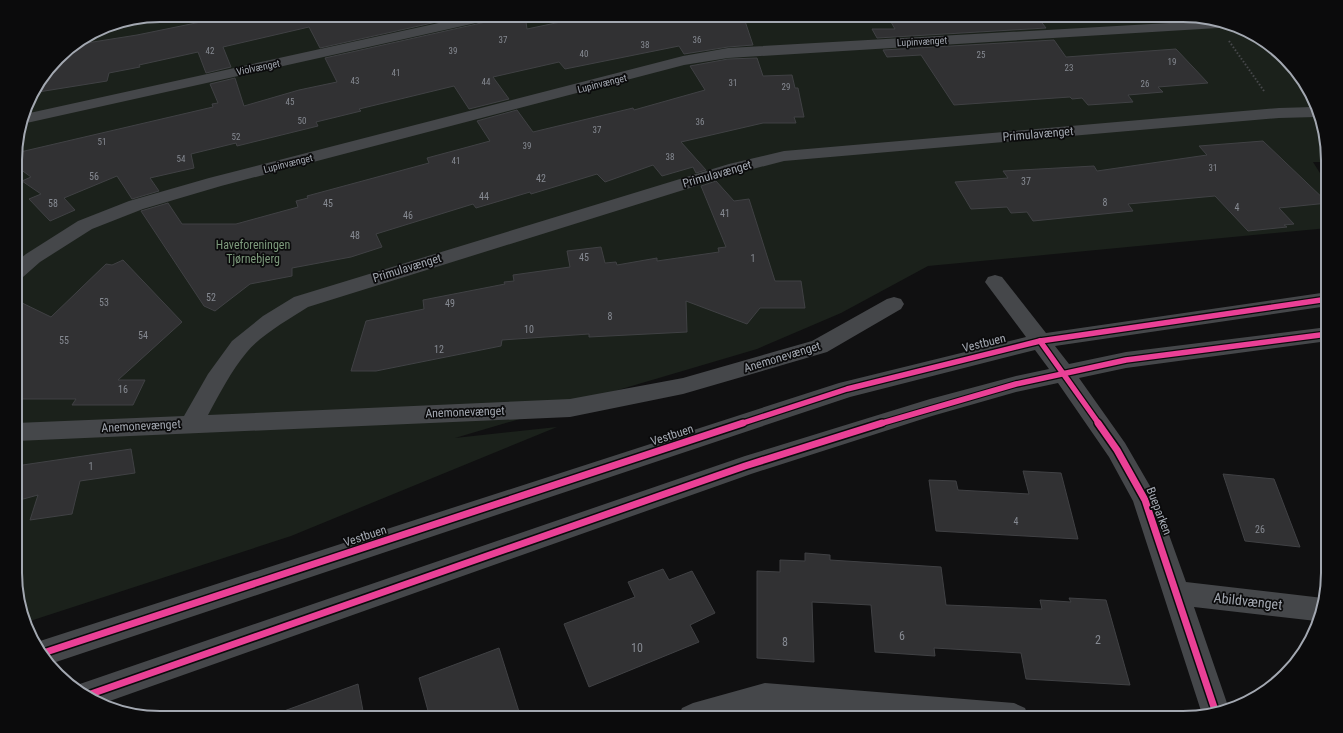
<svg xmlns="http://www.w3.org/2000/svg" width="1343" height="733" viewBox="0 0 1343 733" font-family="'Roboto Condensed',sans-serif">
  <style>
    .green { fill: #1b211b }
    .building { fill: #313133; stroke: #404144 }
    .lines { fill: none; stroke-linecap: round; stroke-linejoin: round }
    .path { stroke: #47484b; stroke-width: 2; stroke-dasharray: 1.5 2; stroke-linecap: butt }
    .minor { fill: #45474a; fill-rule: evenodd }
    .cycleway-far1-casing { stroke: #0b0b0c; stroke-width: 8 }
    .cycleway-casing { stroke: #0b0b0c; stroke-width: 10 }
    .cycleway-far1 { stroke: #ea4096; stroke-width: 5.5 }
    .cycleway { stroke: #ea4096; stroke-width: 7 }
    .labels { text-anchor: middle; stroke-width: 3.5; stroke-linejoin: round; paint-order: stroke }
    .far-number-label { font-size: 9px; fill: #868a92 }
    .far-street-label { font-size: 10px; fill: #a3a8b1; stroke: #0b0b0c }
    .number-label { font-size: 10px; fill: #868a92 }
    .street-label { font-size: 12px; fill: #a3a8b1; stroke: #0b0b0c }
    .park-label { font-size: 12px; fill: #7d9a7c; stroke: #0b0b0c }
    .near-number-label { font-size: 12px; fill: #868a92 }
    .near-street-label { font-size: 14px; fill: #a3a8b1; stroke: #0b0b0c }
    .rim { fill: none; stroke: #a3a8b1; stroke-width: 2 }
  </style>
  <rect width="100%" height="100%" fill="#101011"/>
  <!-- green -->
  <path class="green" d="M160,15H1183L1255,34L1304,80L1328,150V162H1313L1328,186V228L928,266L841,313L757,349L455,438L557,427L291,536L27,622L16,592V141L30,96L64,51L105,26Z"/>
  <!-- building -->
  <g class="building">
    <path d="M235,15H309V18L323,15H468L320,48L309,27L223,47L231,67L206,73L198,52L139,65L140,67L109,73L107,81L32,93L64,51L74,45L137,35Z"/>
    <path d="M502,15H525L527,29L594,15H743L753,45L728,47L684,54L679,46L565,69L559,62L493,77L509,99L469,109L454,86L359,109L361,111L316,122L318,126L237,146L236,143L191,154L194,168L150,178L159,191L132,199L117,176L64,198L75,210L50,221L29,199L41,194L22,181L31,177L16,166V153L213,107L212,104L218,103L210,84L235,78L244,106L299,90L337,82L325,58L499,19Z"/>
    <path d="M887,15H1036L1046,28L877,38L872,29H895Z"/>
    <path d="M1054,40L1066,57L1176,49L1208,83L1158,87L1163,92L1128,95L1133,102L1088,105L1082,98L1072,99L1070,97L954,105L921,55L887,57L883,50Z"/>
    <path d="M757,58L763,76L792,75L795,88H798L804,117H794L796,123H763L681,142L706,170L696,173L693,167L662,176L653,165L605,182L597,174L531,194L530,192L476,208L473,204L376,234L382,247L351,257L292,268V276L250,284L215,311L204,306L141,211L168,203L182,224H236L298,207L296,201L308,198L307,196L429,163L427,158L490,141L477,121L517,110L533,132L633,108L634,110L705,90L690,66L728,59Z"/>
    <path d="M1263,141L1328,203L1279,208L1294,224L1284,225L1287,227L1248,231L1215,196L1128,204L1133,211L1033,221L1027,212L1011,213L1007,207L971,209L955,182L1008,178L1003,171L1094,166L1097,171L1207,155L1199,146Z"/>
    <path d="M716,181L734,201L749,199L775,281H801L805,308H760L747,324L686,301L687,332L589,337V334L502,340L501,346L376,371H351L366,321L424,309L423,300L505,284L504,282L514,281L513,275L570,267L567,251L601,247L605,263L616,262L617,265L657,258V261L719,252L718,248L726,247L701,186Z"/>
    <path d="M123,260L182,322L118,380H145L133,405H72L76,399H16V300L51,317L106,264L112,265Z"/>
    <path d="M131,449L135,473L80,481L72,514L30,520L38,495L16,501V466Z"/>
    <path d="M1023,471L1061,473L1078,539L936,531L929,480L956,481L958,490L1029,494Z"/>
    <path d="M1223,474L1274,479L1300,547L1245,541Z"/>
    <path d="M805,553L830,555V560L941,567L946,605L1042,609L1040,600L1071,602L1069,598L1106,600L1130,685L1026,679L1021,653L934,648L935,656L875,652L871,605L812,602L814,662L757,658V571L780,572V560L805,561Z"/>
    <path d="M663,569L669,580L692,571L715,613L690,625L699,642L589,687L564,624L635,597L628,582Z"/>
    <path d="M499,648L521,718H430L419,678Z"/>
    <path d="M358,684L363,711L346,718H273V715Z"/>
  </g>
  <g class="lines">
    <!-- path -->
    <path class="path" d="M1229,41L1264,91"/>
    <!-- minor -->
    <g class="minor">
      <path d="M475,15H501L499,18L494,19L22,124L25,114Z"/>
      <path d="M1204,21L1224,26L1218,28L728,58L684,65L221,186L143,209L92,229L40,262L23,277L16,278V262L26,254L78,221L129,201L209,178L683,56L728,48Z"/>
      <path d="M1313,107L1316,117L1279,118L784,161L741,172L308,307C289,319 261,335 247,352C231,371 220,393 208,415L570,399L683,378L812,341L887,299L894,297L901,299L904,304L901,309L827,352L683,394L570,417L16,441V423L184,416L208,374L232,341L263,316L294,297L729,164L784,151L1279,108Z"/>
      <path d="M995,275L1002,277L1046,333L1328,292V306L1055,346L1069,364L1126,352L1328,327V341L1126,368L1079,378L1125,443L1154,493L1186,582L1323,598L1316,621L1194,607L1228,706L1202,714L1133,501L1109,457L1058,383L1016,392L932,416L751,474L104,703L88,699L74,686L745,456L930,399L1016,376L1049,369L1035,350L850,397L50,664L40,654L35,643L40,641L839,383L1026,337L985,282L988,277Z"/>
      <path d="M765,683L1014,703L1025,708L1029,718H843L765,711L742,718H678L682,708L693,703Z"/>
    </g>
    <defs>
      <g id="cycleway-far1">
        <path d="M1040,341L1099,424"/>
        <path d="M740,424L847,389L1040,341L1328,299"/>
        <path d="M879,424L1016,384L1126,360L1328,334"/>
      </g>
      <g id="cycleway">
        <path d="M1098,423L1117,450L1145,500L1215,710"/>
        <path d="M40,654L743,423"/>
        <path d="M85,696L745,466L882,423"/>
      </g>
    </defs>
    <!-- cycleway-far1 casing -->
    <use href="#cycleway-far1" class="cycleway-far1-casing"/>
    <!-- cycleway casing -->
    <use href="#cycleway" class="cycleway-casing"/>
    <!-- cycleway-far1 -->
    <use href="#cycleway-far1" class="cycleway-far1"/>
    <!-- cycleway -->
    <use href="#cycleway" class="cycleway"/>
  </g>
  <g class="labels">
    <!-- far-number labels -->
    <g class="far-number-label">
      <text x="503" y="43">37</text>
      <text x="697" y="43">36</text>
      <text x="645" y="48">38</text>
      <text x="210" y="54">42</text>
      <text x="453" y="54">39</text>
      <text x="584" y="57">40</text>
      <text x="981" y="58">25</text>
      <text x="1172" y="65">19</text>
      <text x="1069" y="71">23</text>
      <text x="396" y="76">41</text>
      <text x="355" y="84">43</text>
      <text x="486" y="85">44</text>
      <text x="733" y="86">31</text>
      <text x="1145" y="87">26</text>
      <text x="786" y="90">29</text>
      <text x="290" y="105">45</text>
      <text x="302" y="124">50</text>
      <text x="700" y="125">36</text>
      <text x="597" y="133">37</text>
      <text x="236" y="140">52</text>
      <text x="102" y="145">51</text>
      <text x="527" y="149">39</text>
      <text x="670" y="160">38</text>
      <text x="181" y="162">54</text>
      <text x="456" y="164">41</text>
      <text x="1213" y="171">31</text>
    </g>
    <!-- far-street labels -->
    <g class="far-street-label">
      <text transform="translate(922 41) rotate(-3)" y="4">Lupinvænget</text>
      <text transform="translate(258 67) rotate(-12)" y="4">Violvænget</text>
      <text transform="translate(602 83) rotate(-14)" y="4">Lupinvænget</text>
      <text transform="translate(288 163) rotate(-14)" y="4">Lupinvænget</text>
    </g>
    <!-- number labels -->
    <g class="number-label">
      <text x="94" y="180">56</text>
      <text x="541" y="182">42</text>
      <text x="1026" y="185">37</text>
      <text x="484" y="200">44</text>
      <text x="1105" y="206">8</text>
      <text x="53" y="207">58</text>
      <text x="328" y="207">45</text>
      <text x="1237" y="211">4</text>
      <text x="725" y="217">41</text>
      <text x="408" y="219">46</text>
      <text x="355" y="239">48</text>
      <text x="584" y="261">45</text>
      <text x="753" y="262">1</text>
      <text x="211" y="301">52</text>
      <text x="104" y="306">53</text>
      <text x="450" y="307">49</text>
      <text x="610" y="320">8</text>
      <text x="529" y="333">10</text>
      <text x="143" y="339">54</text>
      <text x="64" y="344">55</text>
      <text x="439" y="353">12</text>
      <text x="123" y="393">16</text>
      <text x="91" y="470">1</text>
      <text x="1016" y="525">4</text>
      <text x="1260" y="533">26</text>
    </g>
    <!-- street labels -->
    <g class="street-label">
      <text transform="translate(1038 134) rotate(-5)" y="4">Primulavænget</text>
      <text transform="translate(717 174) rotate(-16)" y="4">Primulavænget</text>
      <text transform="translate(407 268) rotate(-17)" y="4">Primulavænget</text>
      <text transform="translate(984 343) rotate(-14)" y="4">Vestbuen</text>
      <text transform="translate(782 357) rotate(-17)" y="4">Anemonevænget</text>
      <text transform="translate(465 412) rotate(-2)" y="4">Anemonevænget</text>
      <text transform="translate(141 426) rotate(-3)" y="4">Anemonevænget</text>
      <text transform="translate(672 435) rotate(-18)" y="4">Vestbuen</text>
      <text transform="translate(1159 511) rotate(69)" y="4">Bueparken</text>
      <text transform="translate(365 536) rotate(-18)" y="4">Vestbuen</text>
    </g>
    <!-- park labels -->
    <g class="park-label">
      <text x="253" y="249">Haveforeningen<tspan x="253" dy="14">Tjørnebjerg</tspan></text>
    </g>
    <!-- near-number labels -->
    <g class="near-number-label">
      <text x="902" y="640">6</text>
      <text x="1098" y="644">2</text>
      <text x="785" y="646">8</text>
      <text x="637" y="652">10</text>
    </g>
    <!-- near-street labels -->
    <g class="near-street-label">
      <text transform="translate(1248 601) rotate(6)" y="5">Abildvænget</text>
    </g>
  </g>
  <!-- crop -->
  <path d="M0 0H1343V733H0ZM160 22H1183A138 138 0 0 1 1321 160V573A138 138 0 0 1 1183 711H160A138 138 0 0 1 22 573V160A138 138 0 0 1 160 22Z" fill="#0b0b0c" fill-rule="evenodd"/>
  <path class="rim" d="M160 22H1183A138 138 0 0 1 1321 160V573A138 138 0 0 1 1183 711H160A138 138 0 0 1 22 573V160A138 138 0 0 1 160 22Z"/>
</svg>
